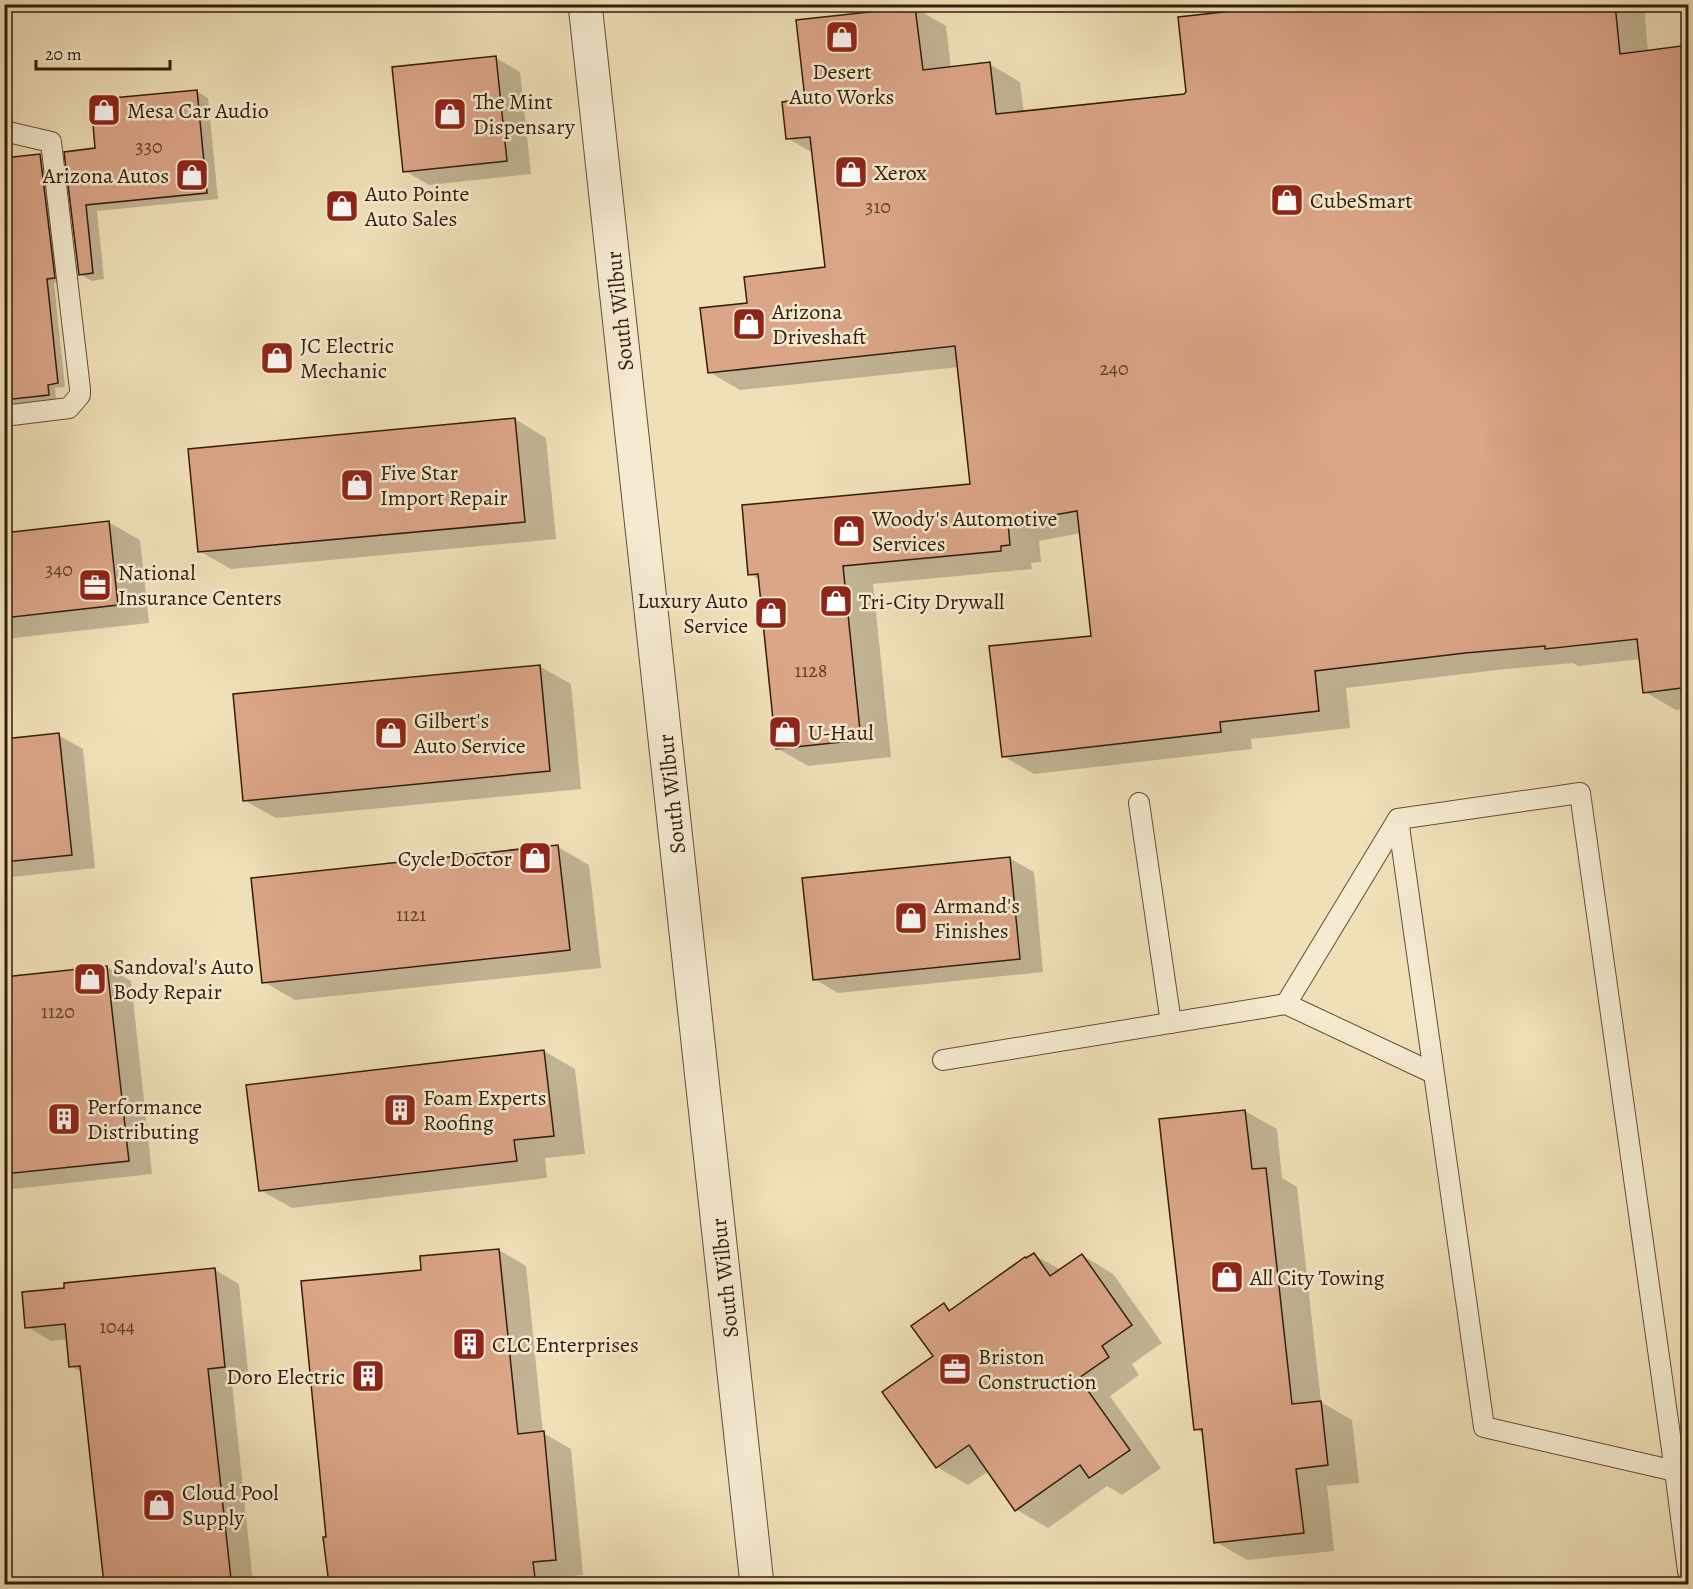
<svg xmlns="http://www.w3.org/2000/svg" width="1693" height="1589" font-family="Alegreya,serif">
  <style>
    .shadow { fill: #0003 }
    .building { fill: #dba588; stroke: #321c0a; stroke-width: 1.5 }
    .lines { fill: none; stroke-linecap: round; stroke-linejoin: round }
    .service-casing { stroke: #624d36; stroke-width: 22 }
    .minor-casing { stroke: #624d36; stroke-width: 35 }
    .service { stroke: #f5ebd1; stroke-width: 20 }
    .minor { stroke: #f5ebd1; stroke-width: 33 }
    .labels { text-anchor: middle; stroke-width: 5; stroke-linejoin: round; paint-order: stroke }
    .number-label { font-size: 20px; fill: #5c3e2a }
    .poi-label { font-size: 22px; fill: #321c0a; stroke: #f5ebd1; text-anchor: start }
    .street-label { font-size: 22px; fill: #321c0a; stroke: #f5ebd1 }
  </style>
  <rect width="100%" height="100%" fill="#f0e0b8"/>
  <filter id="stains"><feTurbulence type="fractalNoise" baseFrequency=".00333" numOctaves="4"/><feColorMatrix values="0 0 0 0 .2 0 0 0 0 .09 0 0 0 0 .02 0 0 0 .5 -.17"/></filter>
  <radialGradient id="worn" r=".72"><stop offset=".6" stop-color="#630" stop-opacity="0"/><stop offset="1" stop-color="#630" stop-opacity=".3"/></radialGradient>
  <g class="shadow">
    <path d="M 1302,4 L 1644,4 L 1648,52 L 1688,47 L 1688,708 L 1676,710 L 1645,692 L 1641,659 L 1578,666 L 1573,663 L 1497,670 L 1346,688 L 1350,728 L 1251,739 L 1252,749 L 1034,774 L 1003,756 L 1093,637 L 1081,533 L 1039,541 L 1041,562 L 1031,563 L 1032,569 L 873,584 L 891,757 L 808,766 L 777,748 L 760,580 L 750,574 L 972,485 L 959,367 L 740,390 L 709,372 L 748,304 L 827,268 L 813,153 L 787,138 L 807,101 L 915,8 L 946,26 L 951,68 L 989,64 L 1020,82 L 1024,113 L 1185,96 Z"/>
    <path d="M 496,58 L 520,72 L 531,174 L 429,185 L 405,171 Z"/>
    <path d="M 196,91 L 208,98 L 218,199 L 97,211 L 104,279 L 92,281 L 80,274 L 66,153 L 97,150 Z"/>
    <path d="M 40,156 L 48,160 L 62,282 L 54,283 L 65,387 L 55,388 L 56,399 L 4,405 L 4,160 Z"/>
    <path d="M 515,419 L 546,438 L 556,539 L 231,569 L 199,551 Z"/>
    <path d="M 108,522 L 140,540 L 149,623 L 4,639 L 4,534 Z"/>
    <path d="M 539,666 L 571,684 L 581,789 L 276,818 L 244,800 Z"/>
    <path d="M 58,735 L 83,749 L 95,868 L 4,878 L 4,740 Z"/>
    <path d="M 558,847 L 589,865 L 601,968 L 295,1000 L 264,982 Z"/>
    <path d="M 1009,858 L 1034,872 L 1043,972 L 838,993 L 814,979 Z"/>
    <path d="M 107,967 L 131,981 L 152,1174 L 4,1190 L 4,979 Z"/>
    <path d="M 544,1051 L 575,1069 L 585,1154 L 545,1158 L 547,1178 L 292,1208 L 260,1190 Z"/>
    <path d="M 1245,1111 L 1277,1129 L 1282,1178 L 1297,1187 L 1321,1402 L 1352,1420 L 1359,1483 L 1327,1486 L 1334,1551 L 1247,1560 L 1216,1542 L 1204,1434 L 1195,1429 Z"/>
    <path d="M 499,1250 L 526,1266 L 543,1433 L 571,1449 L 583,1575 L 560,1577 L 561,1584 L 330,1584 L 325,1538 L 328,1538 L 423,1271 Z"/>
    <path d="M 1034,1255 L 1061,1270 L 1082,1255 L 1113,1274 L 1162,1343 L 1132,1364 L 1139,1375 L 1110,1396 L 1161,1468 L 1122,1495 L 1107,1486 L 1048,1528 L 1017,1510 L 989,1471 L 968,1485 L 937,1467 L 935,1357 L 944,1305 L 953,1310 Z"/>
    <path d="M 215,1270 L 239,1284 L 249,1381 L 232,1383 L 253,1584 L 105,1584 L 82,1373 L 71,1366 L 68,1339 L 51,1341 L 27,1327 Z"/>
  </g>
  <g class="building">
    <path d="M 1298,4 L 1615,4 L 1620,54 L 1689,45 L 1689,687 L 1643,693 L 1637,639 L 1545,649 L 1545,646 L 1465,653 L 1315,671 L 1319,711 L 1220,722 L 1221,732 L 1002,757 L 989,646 L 1091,636 L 1077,511 L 1008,523 L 1010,545 L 1001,546 L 1001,551 L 843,566 L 861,740 L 776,749 L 758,574 L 748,575 L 742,505 L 970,484 L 955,346 L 708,373 L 700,308 L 747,303 L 744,277 L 825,267 L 810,137 L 786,139 L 782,102 L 805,99 L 796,20 L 915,7 L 923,70 L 990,62 L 996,114 L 1184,94 L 1186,92 L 1178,17 Z"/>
    <path d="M 496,56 L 507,161 L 403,172 L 392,67 Z"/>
    <path d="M 197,90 L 207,193 L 86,205 L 93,273 L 79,275 L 64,152 L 95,148 L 91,100 Z"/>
    <path d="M 40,154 L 55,278 L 47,279 L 58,383 L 48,385 L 49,395 L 4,400 L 4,158 Z"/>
    <path d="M 515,418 L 525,522 L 198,552 L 188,449 Z"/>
    <path d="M 109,521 L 118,605 L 4,618 L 4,533 Z"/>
    <path d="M 540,665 L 550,771 L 243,801 L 233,694 Z"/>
    <path d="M 59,733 L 72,855 L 4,862 L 4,739 Z"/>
    <path d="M 558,845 L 570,950 L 262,983 L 251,878 Z"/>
    <path d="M 1010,857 L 1020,959 L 813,980 L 802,878 Z"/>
    <path d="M 107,966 L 129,1161 L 4,1174 L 4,977 Z"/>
    <path d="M 544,1050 L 554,1136 L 514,1140 L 517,1161 L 259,1191 L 246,1085 Z"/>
    <path d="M 1245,1110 L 1252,1169 L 1266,1168 L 1292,1404 L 1321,1401 L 1328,1465 L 1296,1469 L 1304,1533 L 1214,1543 L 1202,1429 L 1194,1430 L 1159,1119 Z"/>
    <path d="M 499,1249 L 518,1434 L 544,1431 L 556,1560 L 533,1562 L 535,1578 L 526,1579 L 526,1584 L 329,1584 L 323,1537 L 326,1537 L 301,1281 L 421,1270 L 420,1256 Z"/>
    <path d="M 1034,1253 L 1050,1276 L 1082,1254 L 1132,1325 L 1102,1346 L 1109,1357 L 1079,1378 L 1130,1450 L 1089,1478 L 1080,1465 L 1015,1511 L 969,1445 L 936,1468 L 882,1392 L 933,1356 L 911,1326 L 944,1303 L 949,1311 L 1025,1257 L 1026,1258 Z"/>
    <path d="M 215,1268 L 225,1367 L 208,1369 L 231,1579 L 181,1584 L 104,1584 L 80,1366 L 69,1367 L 65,1324 L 25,1328 L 22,1292 L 64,1288 L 64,1283 Z"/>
  </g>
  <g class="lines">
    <defs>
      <g id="service">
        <path d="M 4,131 L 51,142 L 80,389 L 80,395 L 69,408 L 4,416"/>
        <path d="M 1139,803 L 1171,1023"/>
        <path d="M 1286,1004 L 1398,819"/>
        <path d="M 943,1060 L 1286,1004 L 1433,1073"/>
        <path d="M 1675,1471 L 1484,1427 L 1398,819 L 1580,793 L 1675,1471 L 1688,1571"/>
      </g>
      <path id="minor" d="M 585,4 L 757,1584"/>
    </defs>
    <use href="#service" class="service-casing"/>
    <use href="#minor" class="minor-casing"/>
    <use href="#service" class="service"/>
    <use href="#minor" class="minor"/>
  </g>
  <defs>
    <symbol id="shop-square" viewBox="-11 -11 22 22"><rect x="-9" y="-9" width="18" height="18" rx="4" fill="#8f2418" stroke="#f5ebd1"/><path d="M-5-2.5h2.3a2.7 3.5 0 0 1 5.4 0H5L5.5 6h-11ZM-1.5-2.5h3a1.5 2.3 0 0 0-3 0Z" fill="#fff"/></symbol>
    <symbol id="office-square" viewBox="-11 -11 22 22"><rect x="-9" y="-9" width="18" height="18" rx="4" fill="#8f2418" stroke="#f5ebd1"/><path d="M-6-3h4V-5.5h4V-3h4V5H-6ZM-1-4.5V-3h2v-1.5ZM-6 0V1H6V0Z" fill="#fff"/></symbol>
    <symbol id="building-square" viewBox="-11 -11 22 22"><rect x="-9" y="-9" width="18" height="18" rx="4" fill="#8f2418" stroke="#f5ebd1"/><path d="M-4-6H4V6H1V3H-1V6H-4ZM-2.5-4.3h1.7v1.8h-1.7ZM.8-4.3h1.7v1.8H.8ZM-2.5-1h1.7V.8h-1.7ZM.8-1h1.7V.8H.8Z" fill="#fff"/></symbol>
  </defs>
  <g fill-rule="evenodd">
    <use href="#shop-square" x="823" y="18" width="38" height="38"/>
    <use href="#shop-square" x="85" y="91" width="38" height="38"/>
    <use href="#shop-square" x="431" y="95" width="38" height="38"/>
    <use href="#shop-square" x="832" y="153" width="38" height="38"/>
    <use href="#shop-square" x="173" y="156" width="38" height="38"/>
    <use href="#shop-square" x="1268" y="181" width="38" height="38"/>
    <use href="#shop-square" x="323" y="187" width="38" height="38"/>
    <use href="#shop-square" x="730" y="305" width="38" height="38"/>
    <use href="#shop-square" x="258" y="339" width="38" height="38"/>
    <use href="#shop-square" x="338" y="466" width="38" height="38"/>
    <use href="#shop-square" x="830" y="512" width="38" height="38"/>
    <use href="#office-square" x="76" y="566" width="38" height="38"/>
    <use href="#shop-square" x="817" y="582" width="38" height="38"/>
    <use href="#shop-square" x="752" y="594" width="38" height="38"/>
    <use href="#shop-square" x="766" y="713" width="38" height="38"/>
    <use href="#shop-square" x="372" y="714" width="38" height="38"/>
    <use href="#shop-square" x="516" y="839" width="38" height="38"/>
    <use href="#shop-square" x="892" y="899" width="38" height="38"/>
    <use href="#shop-square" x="71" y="960" width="38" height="38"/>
    <use href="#building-square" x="381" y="1091" width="38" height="38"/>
    <use href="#building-square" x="45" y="1100" width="38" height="38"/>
    <use href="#shop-square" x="1208" y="1258" width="38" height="38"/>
    <use href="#building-square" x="450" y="1325" width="38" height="38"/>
    <use href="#office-square" x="936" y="1350" width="38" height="38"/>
    <use href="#building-square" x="349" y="1357" width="38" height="38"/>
    <use href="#shop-square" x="140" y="1486" width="38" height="38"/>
  </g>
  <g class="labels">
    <g class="number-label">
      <text x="149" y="153">330</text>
      <text x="878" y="213">310</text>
      <text x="1114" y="375">240</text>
      <text x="59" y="576">340</text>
      <text x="811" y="677">1128</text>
      <text x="411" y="921">1121</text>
      <text x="58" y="1018">1120</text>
      <text x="117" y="1333">1044</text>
    </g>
    <g class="poi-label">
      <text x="842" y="79" text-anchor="middle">Desert<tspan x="842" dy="25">Auto Works</tspan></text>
      <text x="473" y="109">The Mint<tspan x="473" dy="25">Dispensary</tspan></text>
      <text x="127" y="118">Mesa Car Audio</text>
      <text x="874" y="180">Xerox</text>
      <text x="169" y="183" text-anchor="end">Arizona Autos</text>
      <text x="365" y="201">Auto Pointe<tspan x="365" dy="25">Auto Sales</tspan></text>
      <text x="1310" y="208">CubeSmart</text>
      <text x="772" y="319">Arizona<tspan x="772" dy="25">Driveshaft</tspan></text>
      <text x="300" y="353">JC Electric<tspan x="300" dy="25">Mechanic</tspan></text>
      <text x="380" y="480">Five Star<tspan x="380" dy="25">Import Repair</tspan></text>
      <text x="872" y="526">Woody's Automotive<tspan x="872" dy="25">Services</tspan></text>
      <text x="118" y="580">National<tspan x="118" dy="25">Insurance Centers</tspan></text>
      <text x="748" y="608" text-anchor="end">Luxury Auto<tspan x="748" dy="25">Service</tspan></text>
      <text x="859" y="609">Tri-City Drywall</text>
      <text x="414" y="728">Gilbert's<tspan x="414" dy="25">Auto Service</tspan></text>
      <text x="808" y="740">U-Haul</text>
      <text x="512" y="866" text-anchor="end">Cycle Doctor</text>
      <text x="934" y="913">Armand's<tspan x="934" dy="25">Finishes</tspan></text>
      <text x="113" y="974">Sandoval's Auto<tspan x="113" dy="25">Body Repair</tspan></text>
      <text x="423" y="1105">Foam Experts<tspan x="423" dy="25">Roofing</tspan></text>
      <text x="87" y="1114">Performance<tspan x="87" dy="25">Distributing</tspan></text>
      <text x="1250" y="1285">All City Towing</text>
      <text x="492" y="1352">CLC Enterprises</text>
      <text x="978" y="1364">Briston<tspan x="978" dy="25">Construction</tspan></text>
      <text x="345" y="1384" text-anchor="end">Doro Electric</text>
      <text x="182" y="1500">Cloud Pool<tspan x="182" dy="25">Supply</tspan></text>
    </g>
    <g class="street-label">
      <text transform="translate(619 311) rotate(-96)" y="8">South Wilbur</text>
      <text transform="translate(671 794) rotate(-96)" y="8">South Wilbur</text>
      <text transform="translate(724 1278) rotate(-96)" y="8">South Wilbur</text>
    </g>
  </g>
  <rect width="1693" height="1589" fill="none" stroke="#f0e0b8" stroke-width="24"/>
  <rect x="6" y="6" width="1681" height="1577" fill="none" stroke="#321c0a" stroke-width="3"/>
  <rect x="12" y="12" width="1669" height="1565" fill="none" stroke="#321c0a" stroke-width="1.5"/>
  <path d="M36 60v9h134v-9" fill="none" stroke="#321c0a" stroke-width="3"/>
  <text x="45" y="60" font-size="18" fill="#321c0a" stroke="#f5ebd1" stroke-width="4.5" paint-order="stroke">20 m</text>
  <rect width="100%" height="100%" filter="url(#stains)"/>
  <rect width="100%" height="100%" fill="url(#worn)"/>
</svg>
